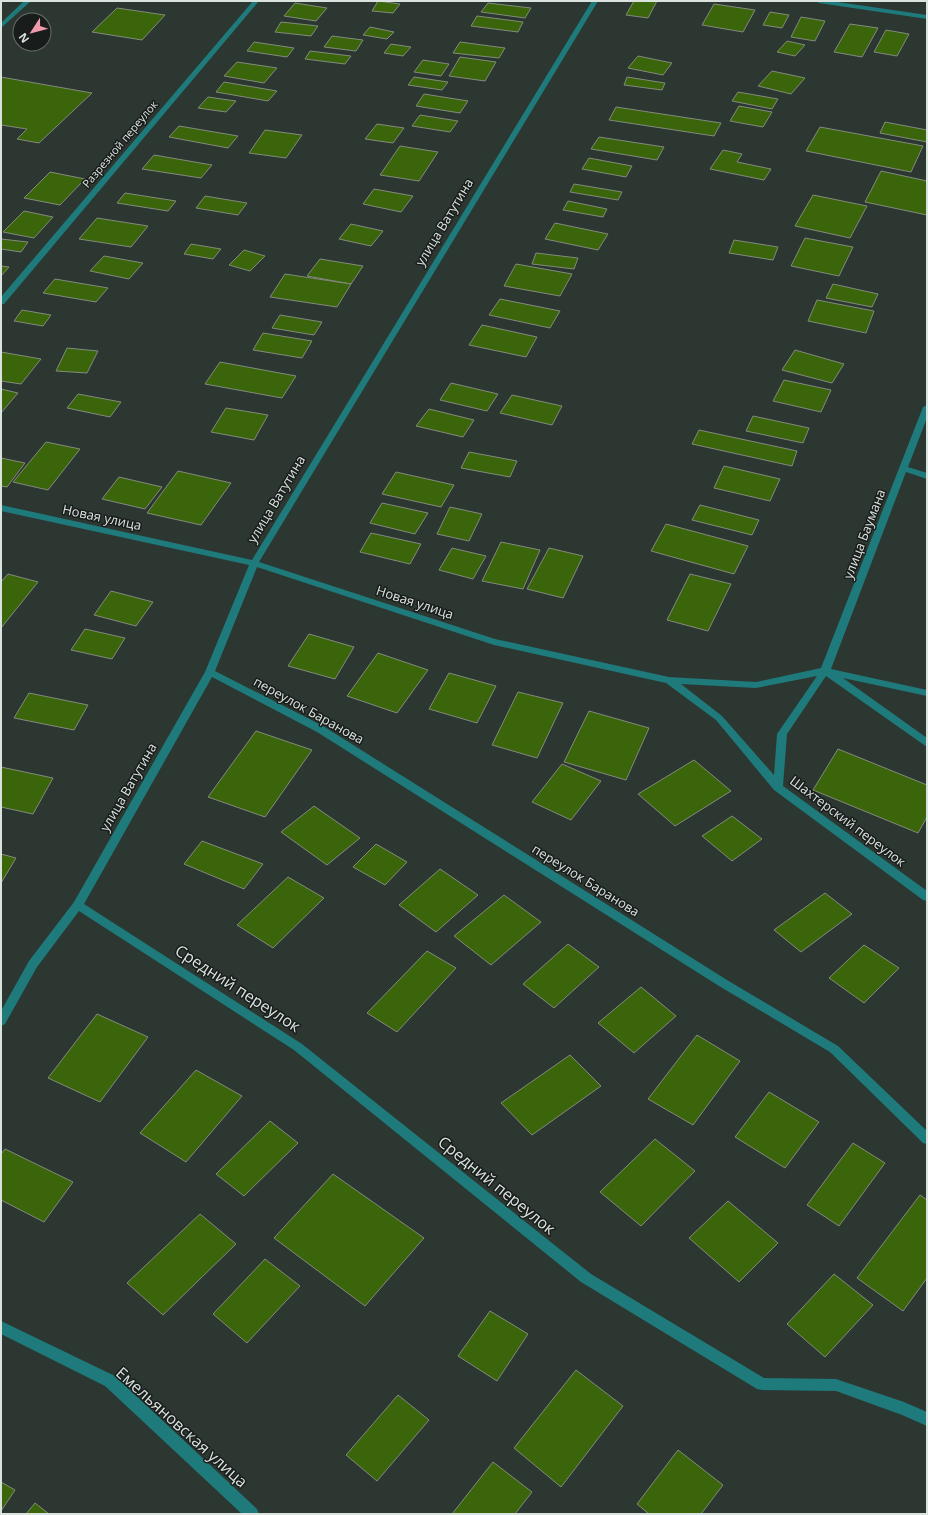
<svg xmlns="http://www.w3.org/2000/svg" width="928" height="1515" font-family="'Open Sans',sans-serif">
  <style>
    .building { fill: #3b650a; stroke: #838a7e }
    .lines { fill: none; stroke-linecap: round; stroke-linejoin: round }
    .minor { fill: #1e7a7b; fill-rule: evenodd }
    .tertiary { fill: #1e7a7b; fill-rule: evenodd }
    .labels { text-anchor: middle; stroke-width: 3; stroke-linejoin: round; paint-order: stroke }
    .far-street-label { font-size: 11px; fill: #dbe3df; stroke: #181d1b }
    .street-label { font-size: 13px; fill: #dbe3df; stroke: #181d1b }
    .near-street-label { font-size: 16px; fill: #dbe3df; stroke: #181d1b }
  </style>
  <rect width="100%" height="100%" fill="#2c3732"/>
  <g class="building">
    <path d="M 378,1 L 400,4 L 393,13 L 372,11 Z"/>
    <path d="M 634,1 L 657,1 L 648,18 L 626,15 Z"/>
    <path d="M 295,3 L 327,8 L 316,21 L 284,16 Z"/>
    <path d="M 488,3 L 531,8 L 525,18 L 481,12 Z"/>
    <path d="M 714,4 L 755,10 L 743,32 L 702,25 Z"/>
    <path d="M 117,8 L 165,15 L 142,40 L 92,32 Z"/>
    <path d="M 770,12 L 789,15 L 782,28 L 763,25 Z"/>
    <path d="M 477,16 L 523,22 L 518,32 L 471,26 Z"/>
    <path d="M 801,17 L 825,21 L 815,41 L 791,37 Z"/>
    <path d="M 281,22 L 318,26 L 311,36 L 275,32 Z"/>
    <path d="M 850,24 L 878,28 L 862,57 L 834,52 Z"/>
    <path d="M 370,27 L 394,32 L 387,39 L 363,35 Z"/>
    <path d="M 886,30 L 909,34 L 897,56 L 874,52 Z"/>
    <path d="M 332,36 L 363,40 L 356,51 L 324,47 Z"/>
    <path d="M 787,41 L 805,45 L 795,56 L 777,52 Z"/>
    <path d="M 254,42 L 294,48 L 287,57 L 247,51 Z"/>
    <path d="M 460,42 L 505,48 L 499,58 L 453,53 Z"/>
    <path d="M 391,44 L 411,47 L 403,56 L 384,53 Z"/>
    <path d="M 310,51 L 351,56 L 345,64 L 305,59 Z"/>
    <path d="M 638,56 L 672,63 L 663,75 L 628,68 Z"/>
    <path d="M 460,57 L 496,62 L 485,81 L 449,76 Z"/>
    <path d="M 423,60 L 449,64 L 441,76 L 414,72 Z"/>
    <path d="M 237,62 L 277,68 L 264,83 L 224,76 Z"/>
    <path d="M 772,71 L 805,78 L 791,94 L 758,86 Z"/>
    <path d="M 1,77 L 92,93 L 39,143 L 17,139 L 27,129 L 1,125 Z"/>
    <path d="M 414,77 L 448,82 L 442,90 L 408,85 Z"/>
    <path d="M 627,77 L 665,83 L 662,90 L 624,85 Z"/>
    <path d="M 224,82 L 277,91 L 268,101 L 216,92 Z"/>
    <path d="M 738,92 L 778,99 L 772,109 L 732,101 Z"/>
    <path d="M 424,94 L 468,101 L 460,113 L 416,106 Z"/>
    <path d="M 208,97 L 236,101 L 226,112 L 198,108 Z"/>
    <path d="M 739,106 L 772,112 L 763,127 L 730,121 Z"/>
    <path d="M 616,107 L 721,123 L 714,136 L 609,120 Z"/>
    <path d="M 420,115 L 458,121 L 450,132 L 412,126 Z"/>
    <path d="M 885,122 L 927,130 L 927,142 L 880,133 Z"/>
    <path d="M 377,124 L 404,128 L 393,143 L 365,139 Z"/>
    <path d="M 179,126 L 238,136 L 228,148 L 169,137 Z"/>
    <path d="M 820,127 L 923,146 L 911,172 L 806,151 Z"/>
    <path d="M 265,130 L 302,135 L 286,158 L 249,153 Z"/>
    <path d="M 599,137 L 664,147 L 657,160 L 591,149 Z"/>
    <path d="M 400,146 L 438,152 L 419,181 L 380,175 Z"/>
    <path d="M 723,150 L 742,154 L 737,162 L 771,169 L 764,180 L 710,169 Z"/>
    <path d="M 154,155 L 212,165 L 201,178 L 142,169 Z"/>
    <path d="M 589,158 L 632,166 L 626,177 L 582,169 Z"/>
    <path d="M 881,171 L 927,181 L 927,215 L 865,202 Z"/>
    <path d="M 50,172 L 85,179 L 60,205 L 24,198 Z"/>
    <path d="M 574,184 L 622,192 L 618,200 L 570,192 Z"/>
    <path d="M 374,189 L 413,196 L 401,212 L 363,204 Z"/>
    <path d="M 125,193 L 176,201 L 168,211 L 117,203 Z"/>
    <path d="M 813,195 L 867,206 L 850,238 L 795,226 Z"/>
    <path d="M 205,196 L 247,203 L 238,215 L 196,208 Z"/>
    <path d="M 568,201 L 607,209 L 603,217 L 563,210 Z"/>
    <path d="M 24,211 L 53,217 L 34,238 L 3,232 Z"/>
    <path d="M 97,218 L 148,226 L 131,247 L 79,239 Z"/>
    <path d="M 555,223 L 608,234 L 598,250 L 545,239 Z"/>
    <path d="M 351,224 L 383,231 L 371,246 L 339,239 Z"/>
    <path d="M 805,238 L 853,247 L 839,276 L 791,266 Z"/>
    <path d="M 1,239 L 28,242 L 21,252 L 1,249 Z"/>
    <path d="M 734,240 L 778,247 L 773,260 L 729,253 Z"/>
    <path d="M 191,244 L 221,249 L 213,259 L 184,254 Z"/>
    <path d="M 244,250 L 265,256 L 250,271 L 229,265 Z"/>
    <path d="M 536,253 L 578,258 L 574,269 L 532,264 Z"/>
    <path d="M 104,256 L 143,263 L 129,279 L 90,271 Z"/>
    <path d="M 320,259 L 363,266 L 351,284 L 307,276 Z"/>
    <path d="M 516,264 L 572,274 L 560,296 L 504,286 Z"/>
    <path d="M 1,266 L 9,267 L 1,276 Z"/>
    <path d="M 285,274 L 351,284 L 337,307 L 270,297 Z"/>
    <path d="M 55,279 L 108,288 L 96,302 L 43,293 Z"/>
    <path d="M 833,284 L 878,294 L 872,307 L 826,298 Z"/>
    <path d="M 500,299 L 560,311 L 550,328 L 489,315 Z"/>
    <path d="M 817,300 L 874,311 L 866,333 L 808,321 Z"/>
    <path d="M 22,310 L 51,315 L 43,326 L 14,321 Z"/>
    <path d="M 280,315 L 322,322 L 314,335 L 272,328 Z"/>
    <path d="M 482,325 L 537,337 L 526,357 L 469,345 Z"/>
    <path d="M 263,333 L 312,341 L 302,358 L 253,350 Z"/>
    <path d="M 67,348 L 98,351 L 87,373 L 56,371 Z"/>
    <path d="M 795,350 L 844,364 L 832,383 L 782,370 Z"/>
    <path d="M 1,352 L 41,359 L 21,384 L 1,381 Z"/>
    <path d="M 220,362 L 296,376 L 282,398 L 205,384 Z"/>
    <path d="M 784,380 L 831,390 L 821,412 L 773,401 Z"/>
    <path d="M 451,383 L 498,394 L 487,411 L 440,400 Z"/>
    <path d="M 1,389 L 18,393 L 1,413 Z"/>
    <path d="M 78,394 L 121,402 L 110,417 L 67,408 Z"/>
    <path d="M 512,395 L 562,406 L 552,425 L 500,413 Z"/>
    <path d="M 226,408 L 268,415 L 254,440 L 211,432 Z"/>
    <path d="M 429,409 L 474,420 L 463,437 L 416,426 Z"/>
    <path d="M 753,416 L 809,428 L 803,443 L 746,431 Z"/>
    <path d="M 699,430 L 797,451 L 792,466 L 692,444 Z"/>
    <path d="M 46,442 L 80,449 L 48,490 L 13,482 Z"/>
    <path d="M 469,452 L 517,461 L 510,477 L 461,468 Z"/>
    <path d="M 1,458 L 25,463 L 7,487 L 1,486 Z"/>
    <path d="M 724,466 L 780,479 L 770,501 L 714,488 Z"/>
    <path d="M 178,471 L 231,483 L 201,525 L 147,513 Z"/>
    <path d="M 396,472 L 454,485 L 441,507 L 382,494 Z"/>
    <path d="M 119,477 L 162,487 L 145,509 L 102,499 Z"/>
    <path d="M 382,503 L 428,513 L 415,534 L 370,523 Z"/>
    <path d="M 700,505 L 759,520 L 752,535 L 692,520 Z"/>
    <path d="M 450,507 L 482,514 L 469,541 L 437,534 Z"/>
    <path d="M 666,524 L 748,546 L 734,574 L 651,551 Z"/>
    <path d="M 371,533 L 421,544 L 410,564 L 360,552 Z"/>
    <path d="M 501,542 L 540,550 L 523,589 L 482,581 Z"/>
    <path d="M 452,548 L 486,556 L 473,579 L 439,570 Z"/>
    <path d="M 549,548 L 583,556 L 563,598 L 527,589 Z"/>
    <path d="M 8,574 L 38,582 L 1,628 L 1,582 Z"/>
    <path d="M 690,574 L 731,584 L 708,631 L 667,620 Z"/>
    <path d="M 111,591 L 153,602 L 136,626 L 94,615 Z"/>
    <path d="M 85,629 L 125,638 L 112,659 L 71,650 Z"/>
    <path d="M 309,634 L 354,647 L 335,679 L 288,666 Z"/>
    <path d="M 378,653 L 428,670 L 397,713 L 347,696 Z"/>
    <path d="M 449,673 L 496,686 L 477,723 L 429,709 Z"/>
    <path d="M 518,692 L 563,703 L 537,758 L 492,745 Z"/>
    <path d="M 29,693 L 88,705 L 74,730 L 14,718 Z"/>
    <path d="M 589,711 L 649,728 L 626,780 L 564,762 Z"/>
    <path d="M 256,731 L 312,750 L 265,817 L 208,797 Z"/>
    <path d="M 838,749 L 927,785 L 927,817 L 918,833 L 813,790 Z"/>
    <path d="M 694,760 L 731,791 L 675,826 L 638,794 Z"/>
    <path d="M 562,764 L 601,781 L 571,820 L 532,802 Z"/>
    <path d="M 1,767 L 53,778 L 33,814 L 1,807 Z"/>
    <path d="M 314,806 L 360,838 L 327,865 L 281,832 Z"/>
    <path d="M 732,816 L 762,839 L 732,861 L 702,836 Z"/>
    <path d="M 202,841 L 263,864 L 244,889 L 184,864 Z"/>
    <path d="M 376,844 L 407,862 L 385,885 L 353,867 Z"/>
    <path d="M 1,854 L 16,858 L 1,883 Z"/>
    <path d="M 440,869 L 478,895 L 436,932 L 399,905 Z"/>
    <path d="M 288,877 L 324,898 L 273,948 L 237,925 Z"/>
    <path d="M 825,893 L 852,914 L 801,952 L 774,930 Z"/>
    <path d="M 504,895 L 541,922 L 491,965 L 454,936 Z"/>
    <path d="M 568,944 L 599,967 L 554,1008 L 523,984 Z"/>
    <path d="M 864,945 L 899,968 L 864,1003 L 829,978 Z"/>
    <path d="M 427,951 L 456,968 L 397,1032 L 367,1013 Z"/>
    <path d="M 641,987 L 676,1016 L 634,1053 L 598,1023 Z"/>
    <path d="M 97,1014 L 148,1037 L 100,1102 L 48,1078 Z"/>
    <path d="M 697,1035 L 740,1061 L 693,1125 L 648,1099 Z"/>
    <path d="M 570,1055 L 601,1086 L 532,1135 L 501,1103 Z"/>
    <path d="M 196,1070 L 242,1096 L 186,1162 L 140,1133 Z"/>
    <path d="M 769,1092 L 819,1122 L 785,1168 L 735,1137 Z"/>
    <path d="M 270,1121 L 298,1143 L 244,1196 L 216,1174 Z"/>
    <path d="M 655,1139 L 695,1171 L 641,1226 L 600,1192 Z"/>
    <path d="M 853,1143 L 885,1163 L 839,1226 L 807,1205 Z"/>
    <path d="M 5,1149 L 73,1182 L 44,1222 L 1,1200 L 1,1154 Z"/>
    <path d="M 333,1174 L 424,1238 L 365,1306 L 274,1238 Z"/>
    <path d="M 920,1195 L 927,1200 L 927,1278 L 903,1311 L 857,1278 Z"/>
    <path d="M 728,1201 L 778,1243 L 739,1282 L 689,1238 Z"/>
    <path d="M 200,1214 L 236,1244 L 163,1315 L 127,1283 Z"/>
    <path d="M 265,1259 L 300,1286 L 247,1343 L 213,1314 Z"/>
    <path d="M 834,1274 L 873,1305 L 825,1357 L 787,1324 Z"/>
    <path d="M 490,1311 L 528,1334 L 497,1381 L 458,1356 Z"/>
    <path d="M 576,1370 L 623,1406 L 561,1487 L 514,1448 Z"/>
    <path d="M 398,1395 L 429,1420 L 377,1481 L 346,1455 Z"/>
    <path d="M 678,1450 L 723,1485 L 701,1514 L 649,1514 L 637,1504 Z"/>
    <path d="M 493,1462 L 532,1492 L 515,1514 L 452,1514 Z"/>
    <path d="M 1,1482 L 15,1490 L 1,1511 Z"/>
    <path d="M 35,1503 L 49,1514 L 26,1514 Z"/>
  </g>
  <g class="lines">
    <g class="minor">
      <path d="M 24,1 L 31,1 L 1,28 L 1,23 Z"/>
      <path d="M 253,1 L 259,1 L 4,304 L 1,304 L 1,297 Z"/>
      <path d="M 592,1 L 598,1 L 259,562 L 495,639 L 669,677 L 756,682 L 821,668 L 923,407 L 927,405 L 927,418 L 908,467 L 927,473 L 927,479 L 906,472 L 831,669 L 927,690 L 927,696 L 843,678 L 927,738 L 927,747 L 826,676 L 787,734 L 783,786 L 927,891 L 927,901 L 923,900 L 774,790 L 716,720 L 666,683 L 494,645 L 257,567 L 215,671 L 323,726 L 727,980 L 838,1046 L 927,1131 L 927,1144 L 923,1143 L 830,1052 L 719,986 L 317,732 L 212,677 L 84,904 L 302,1044 L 591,1274 L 764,1378 L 836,1379 L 904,1402 L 927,1412 L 927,1426 L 902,1415 L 836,1391 L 762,1390 L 757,1389 L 581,1282 L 294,1050 L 79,911 L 37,967 L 5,1024 L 1,1026 L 1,1011 L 29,961 L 74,902 L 205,672 L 249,565 L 1,511 L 1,505 L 252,560 ZM 817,676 L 777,734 L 774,775 L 722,716 L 681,684 L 756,688 Z"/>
      <path d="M 1,1321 L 115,1376 L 257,1509 L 259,1514 L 242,1514 L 105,1386 L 1,1334 Z"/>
    </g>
    <path class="tertiary" d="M 816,1 L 831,1 L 927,15 L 927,19 L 819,3 Z"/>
  </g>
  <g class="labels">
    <g class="far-street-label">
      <text transform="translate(120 144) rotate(-50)" y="4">Разрезной переулок</text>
    </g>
    <g class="street-label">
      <text transform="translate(444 222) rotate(-59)" y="5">улица Ватутина</text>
      <text transform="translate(276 499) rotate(-59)" y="5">улица Ватутина</text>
      <text transform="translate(102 517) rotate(12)" y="5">Новая улица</text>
      <text transform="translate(864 534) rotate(-69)" y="5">улица Баумана</text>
      <text transform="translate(415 602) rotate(18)" y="5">Новая улица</text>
      <text transform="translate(309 710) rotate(29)" y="5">переулок Баранова</text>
      <text transform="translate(128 787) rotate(-60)" y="5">улица Ватутина</text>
      <text transform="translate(848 821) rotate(37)" y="5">Шахтерский переулок</text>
      <text transform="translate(586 880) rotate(32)" y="5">переулок Баранова</text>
    </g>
    <g class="near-street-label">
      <text transform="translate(238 988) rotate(33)" y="6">Средний переулок</text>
      <text transform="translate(497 1185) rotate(39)" y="6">Средний переулок</text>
      <text transform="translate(182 1427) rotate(42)" y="6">Емельяновская улица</text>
    </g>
  </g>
  <rect width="928" height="1515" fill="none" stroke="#dbe3df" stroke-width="4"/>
  <g transform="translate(32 32) rotate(234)"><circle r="19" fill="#181d1b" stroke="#666c69"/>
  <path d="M0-3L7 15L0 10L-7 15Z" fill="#f29aad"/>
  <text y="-6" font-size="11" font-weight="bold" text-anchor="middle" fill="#dbe3df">N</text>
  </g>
</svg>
